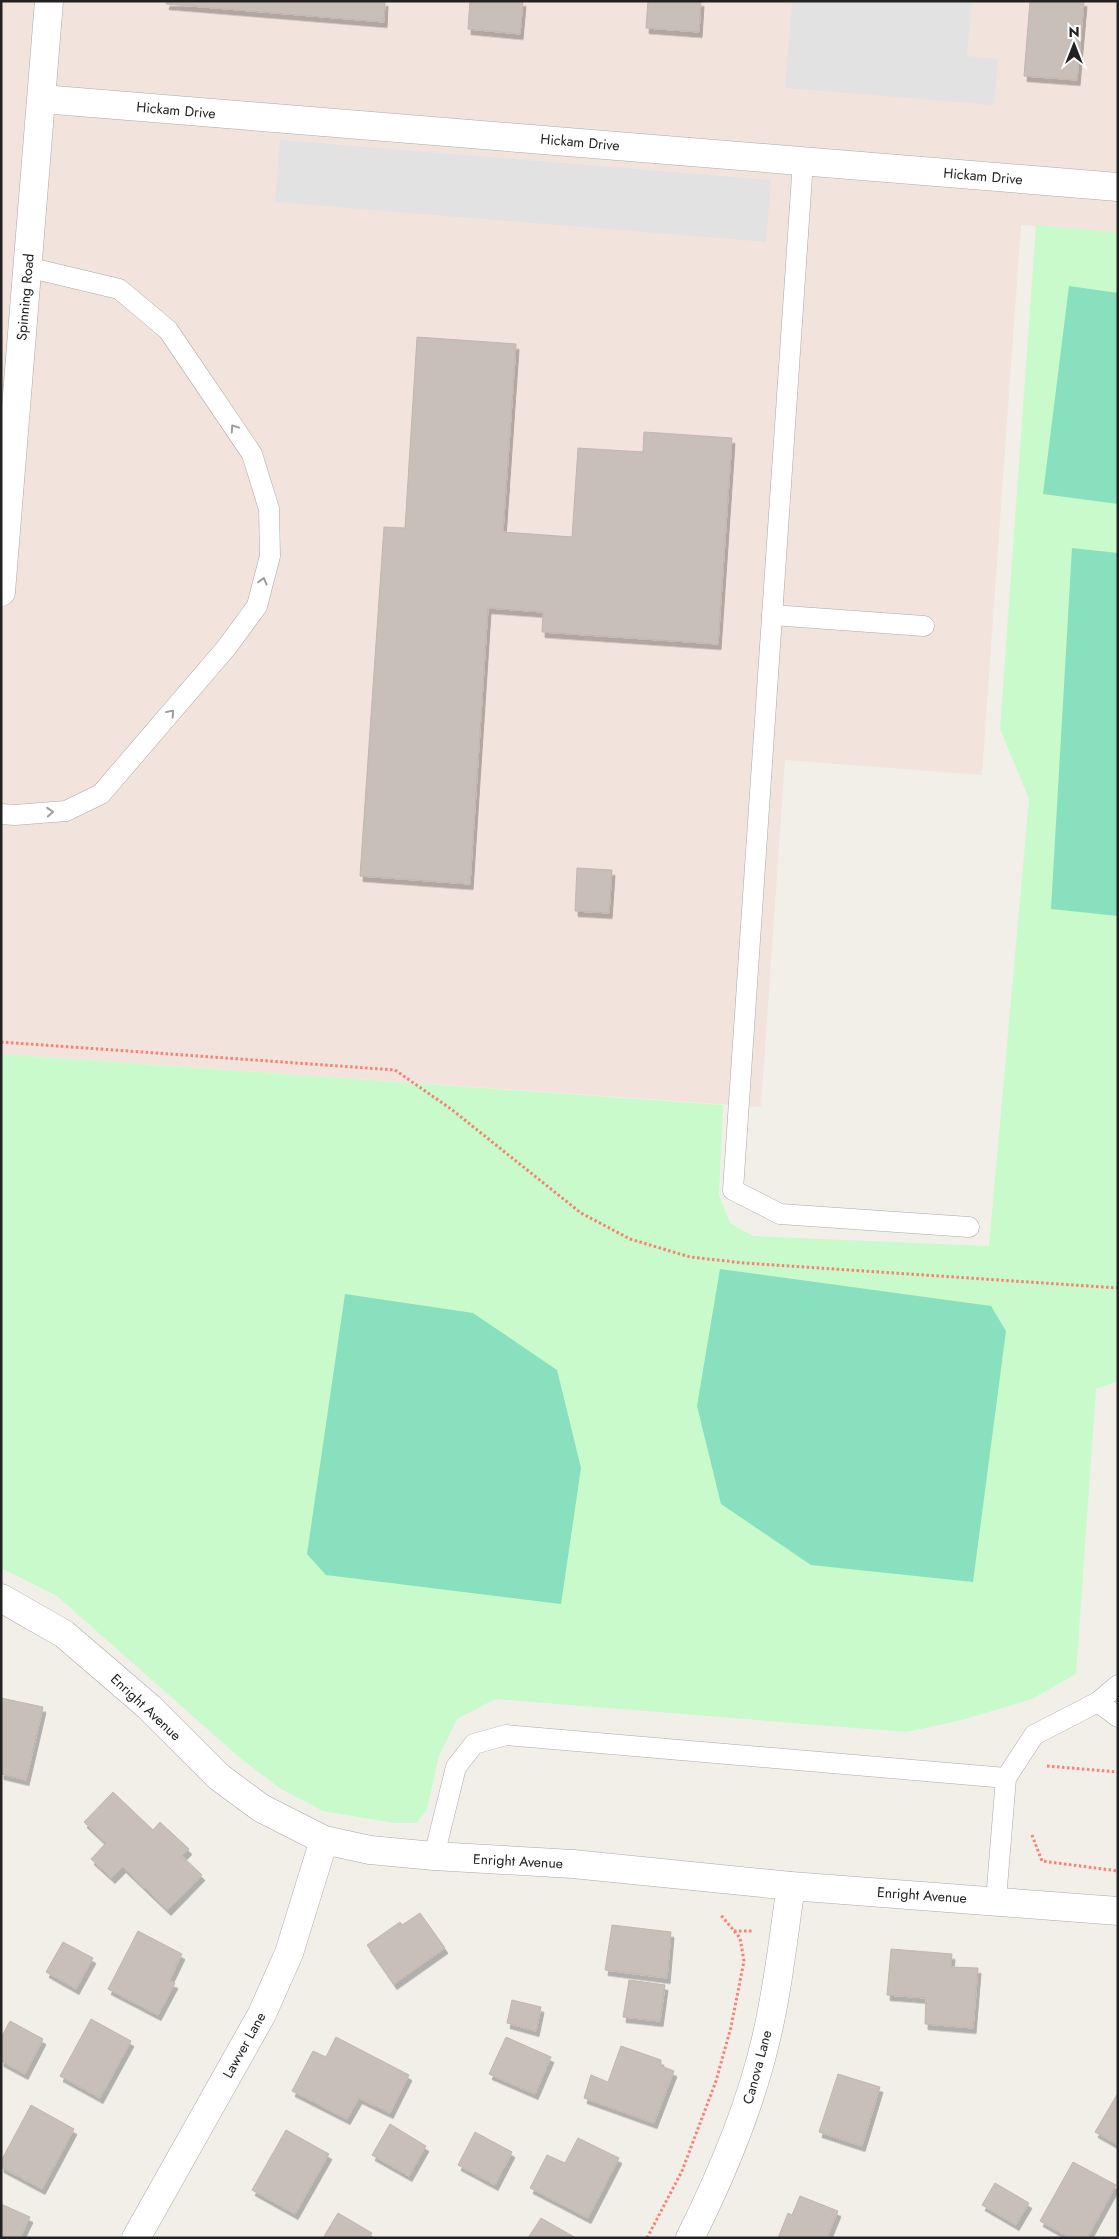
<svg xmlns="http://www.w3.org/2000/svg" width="1119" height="2239" font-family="Jost,sans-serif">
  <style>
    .military { fill: #f3e3dd }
    .park { fill: #c8facc }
    .pitch { fill: #88e0be }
    .parking { fill: #e2e2e2 }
    .building { fill: #c7bfb8; stroke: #c4b6ab; filter: url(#shadow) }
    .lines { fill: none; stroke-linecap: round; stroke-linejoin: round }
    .service-casing { stroke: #a9a9a9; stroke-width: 21 }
    .minor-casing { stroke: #a9a9a9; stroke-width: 29 }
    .tertiary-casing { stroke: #a9a9a9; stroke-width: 29 }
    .path { stroke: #fa8072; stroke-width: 3; stroke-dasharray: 2.5 2.5; stroke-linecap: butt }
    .service { stroke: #fff; stroke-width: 20 }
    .minor { stroke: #fff; stroke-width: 28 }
    .tertiary { stroke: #fff; stroke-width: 28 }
    .oneway { stroke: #9c9c9c }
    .labels { text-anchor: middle; stroke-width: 4; stroke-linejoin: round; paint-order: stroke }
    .street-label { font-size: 14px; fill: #222; stroke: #fff }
  </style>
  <defs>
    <filter id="shadow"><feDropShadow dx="3" dy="5.5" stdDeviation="0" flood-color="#0004"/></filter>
  </defs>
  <rect width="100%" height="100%" fill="#f2efe9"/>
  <path class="military" d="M 1,1 L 1118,1 L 1118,232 L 1021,225 L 982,775 L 785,760 L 761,1107 L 1,1054 Z"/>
  <path class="park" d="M 1036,225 L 1118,232 L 1118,1381 L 1096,1389 L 1076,1674 L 1032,1699 L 958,1721 L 906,1732 L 495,1699 L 457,1719 L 439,1756 L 427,1809 L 417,1823 L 395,1823 L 323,1811 L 281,1789 L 239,1757 L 57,1596 L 1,1568 L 1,1054 L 723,1105 L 719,1195 L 730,1223 L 753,1236 L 989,1246 L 1029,799 L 1000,729 Z"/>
  <g class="pitch">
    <path d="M 1069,286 L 1118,293 L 1118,504 L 1043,494 Z"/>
    <path d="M 1072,548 L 1118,553 L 1118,916 L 1051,909 Z"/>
    <path d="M 720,1269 L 991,1306 L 1006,1331 L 973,1582 L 811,1565 L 721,1504 L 697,1406 Z"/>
    <path d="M 345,1294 L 473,1313 L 557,1370 L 581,1468 L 561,1604 L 326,1575 L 307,1554 Z"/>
  </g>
  <g class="parking">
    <path d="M 792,1 L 972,1 L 967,56 L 998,59 L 994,105 L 785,88 Z"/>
    <path d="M 280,140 L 771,180 L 766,242 L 275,202 Z"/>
  </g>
  <g class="building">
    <path d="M 167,1 L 385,1 L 384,22 L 166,4 Z"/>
    <path d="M 470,1 L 523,1 L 520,34 L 468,29 Z"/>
    <path d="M 648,1 L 701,1 L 699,32 L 646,28 Z"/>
    <path d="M 1030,1 L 1084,1 L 1077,80 L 1024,76 Z"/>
    <path d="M 417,337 L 516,344 L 503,532 L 572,537 L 578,448 L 643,452 L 644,432 L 732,438 L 718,644 L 542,632 L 543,612 L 488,608 L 470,884 L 360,876 L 384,527 L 405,528 Z"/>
    <path d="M 577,868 L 612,870 L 609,913 L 575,911 Z"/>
    <path d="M 1,1698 L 43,1707 L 26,1780 L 1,1774 Z"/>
    <path d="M 113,1792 L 153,1830 L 160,1822 L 189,1849 L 182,1856 L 202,1875 L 168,1910 L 123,1867 L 112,1878 L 91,1859 L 106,1843 L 84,1822 Z"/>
    <path d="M 420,1913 L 445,1948 L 394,1984 L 367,1945 L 400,1922 L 402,1925 Z"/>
    <path d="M 612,1925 L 671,1932 L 667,1978 L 605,1970 Z"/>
    <path d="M 138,1931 L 182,1954 L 169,1981 L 175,1983 L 158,2015 L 108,1989 Z"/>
    <path d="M 63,1942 L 93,1958 L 76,1989 L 46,1972 Z"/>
    <path d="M 891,1949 L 952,1954 L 951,1967 L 978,1968 L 973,2028 L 925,2024 L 926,1998 L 887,1995 Z"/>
    <path d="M 629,1980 L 665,1985 L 660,2021 L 623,2017 Z"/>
    <path d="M 512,2000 L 541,2007 L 536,2031 L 507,2023 Z"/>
    <path d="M 91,2019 L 131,2041 L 100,2098 L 60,2076 Z"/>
    <path d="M 10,2021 L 43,2039 L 25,2074 L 1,2061 L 1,2038 Z"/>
    <path d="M 336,2037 L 409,2075 L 390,2113 L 359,2098 L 347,2119 L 292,2091 L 313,2051 L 326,2057 Z"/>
    <path d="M 506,2037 L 551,2057 L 535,2094 L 489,2074 Z"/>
    <path d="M 621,2046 L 661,2060 L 661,2066 L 674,2071 L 654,2123 L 584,2098 L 591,2075 L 608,2082 Z"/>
    <path d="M 838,2074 L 880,2087 L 862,2146 L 819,2132 Z"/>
    <path d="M 1118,2093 L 1118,2145 L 1095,2132 Z"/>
    <path d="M 31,2105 L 74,2129 L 42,2189 L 1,2167 L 1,2161 Z"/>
    <path d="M 390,2124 L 426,2146 L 409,2176 L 372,2155 Z"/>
    <path d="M 286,2130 L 329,2154 L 295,2214 L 252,2190 Z"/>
    <path d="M 475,2132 L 512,2152 L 495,2185 L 458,2165 Z"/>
    <path d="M 578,2138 L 619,2158 L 588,2218 L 530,2188 L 547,2155 L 565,2163 Z"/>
    <path d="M 1073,2162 L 1116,2185 L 1087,2238 L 1070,2238 L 1040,2221 Z"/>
    <path d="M 995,2183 L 1029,2203 L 1016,2225 L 982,2205 Z"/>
    <path d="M 800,2196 L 838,2211 L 827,2238 L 778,2238 L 788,2213 L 792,2215 Z"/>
    <path d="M 1,2204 L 30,2217 L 20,2238 L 1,2238 Z"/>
    <path d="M 338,2213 L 372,2233 L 369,2238 L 323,2238 Z"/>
    <path d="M 541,2218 L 576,2238 L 528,2238 Z"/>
  </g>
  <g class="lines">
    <defs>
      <g id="service">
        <path d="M 803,161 L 733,1190 L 780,1214 L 969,1227"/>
        <path d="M 772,615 L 924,626"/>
        <path d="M 1,814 L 15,815 L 66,811 L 101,794 L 227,647 L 257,606 L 270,556 L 269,509 L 252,454 L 168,330 L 119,289 L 27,267"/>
        <path d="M 1098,1702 L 1118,1685"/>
        <path d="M 434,1856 L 456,1767 L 474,1744 L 506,1735 L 1006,1778"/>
        <path d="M 996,1900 L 1006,1778 L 1034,1735 L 1098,1702 L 1118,1717"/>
      </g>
      <g id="minor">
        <path d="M 42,99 L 1118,187"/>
        <path d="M 1,1598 L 64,1634 L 149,1707 L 219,1777 L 261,1808 L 324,1840 L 370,1850 L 434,1856 L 573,1864 L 791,1886 L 1118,1911"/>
        <path d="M 136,2238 L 262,2014 L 289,1953 L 324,1840"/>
        <path d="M 690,2238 C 721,2176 749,2110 765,2043 C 778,1991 783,1938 791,1886"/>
      </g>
      <path id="tertiary" d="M 1,592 L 49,1"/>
    </defs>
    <use href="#service" class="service-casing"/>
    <use href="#minor" class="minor-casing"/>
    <use href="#tertiary" class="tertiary-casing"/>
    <g class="path">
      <path d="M 1,1042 L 395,1070 L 451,1109 L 581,1213 L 630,1239 L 690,1257 L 744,1263 L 1118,1288"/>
      <path d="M 1047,1766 L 1118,1772"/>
      <path d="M 1032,1835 L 1042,1861 L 1118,1871"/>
      <path d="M 734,1931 L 753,1931"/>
      <path d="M 647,2238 L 682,2171 L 716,2081 L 731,2027 L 744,1961 L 740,1938 L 720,1914"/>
    </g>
    <use href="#service" class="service"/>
    <use href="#minor" class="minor"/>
    <use href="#tertiary" class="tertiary"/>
  </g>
  <defs><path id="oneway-chevron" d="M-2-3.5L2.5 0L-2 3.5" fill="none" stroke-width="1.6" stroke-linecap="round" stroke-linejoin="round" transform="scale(1.25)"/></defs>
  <g class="oneway">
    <use href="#oneway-chevron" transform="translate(234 428) rotate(-124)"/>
    <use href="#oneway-chevron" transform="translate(263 581) rotate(-75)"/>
    <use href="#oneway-chevron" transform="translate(171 713) rotate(-49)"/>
    <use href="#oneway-chevron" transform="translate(50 812) rotate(-4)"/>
  </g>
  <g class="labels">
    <g class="street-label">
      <text transform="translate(176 110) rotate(5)" y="5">Hickam Drive</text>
      <text transform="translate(580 142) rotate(5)" y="5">Hickam Drive</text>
      <text transform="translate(983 176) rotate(5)" y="5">Hickam Drive</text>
      <text transform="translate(25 297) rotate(-85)" y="5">Spinning Road</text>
      <text transform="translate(146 1707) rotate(43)" y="5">Enright Avenue</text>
      <text transform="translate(518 1861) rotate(3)" y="5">Enright Avenue</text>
      <text transform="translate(922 1895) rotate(4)" y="5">Enright Avenue</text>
      <text transform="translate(244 2045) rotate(-61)" y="5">Lawver Lane</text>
      <text transform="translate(757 2067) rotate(-75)" y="5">Canova Lane</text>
    </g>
  </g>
  <rect width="1119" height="2239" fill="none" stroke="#222222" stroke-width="5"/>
  <g transform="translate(1074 45)" stroke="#ffffff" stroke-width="4" paint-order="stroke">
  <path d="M0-4L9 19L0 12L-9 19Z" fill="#222222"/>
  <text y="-8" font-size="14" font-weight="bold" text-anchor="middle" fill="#222222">N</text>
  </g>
</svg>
